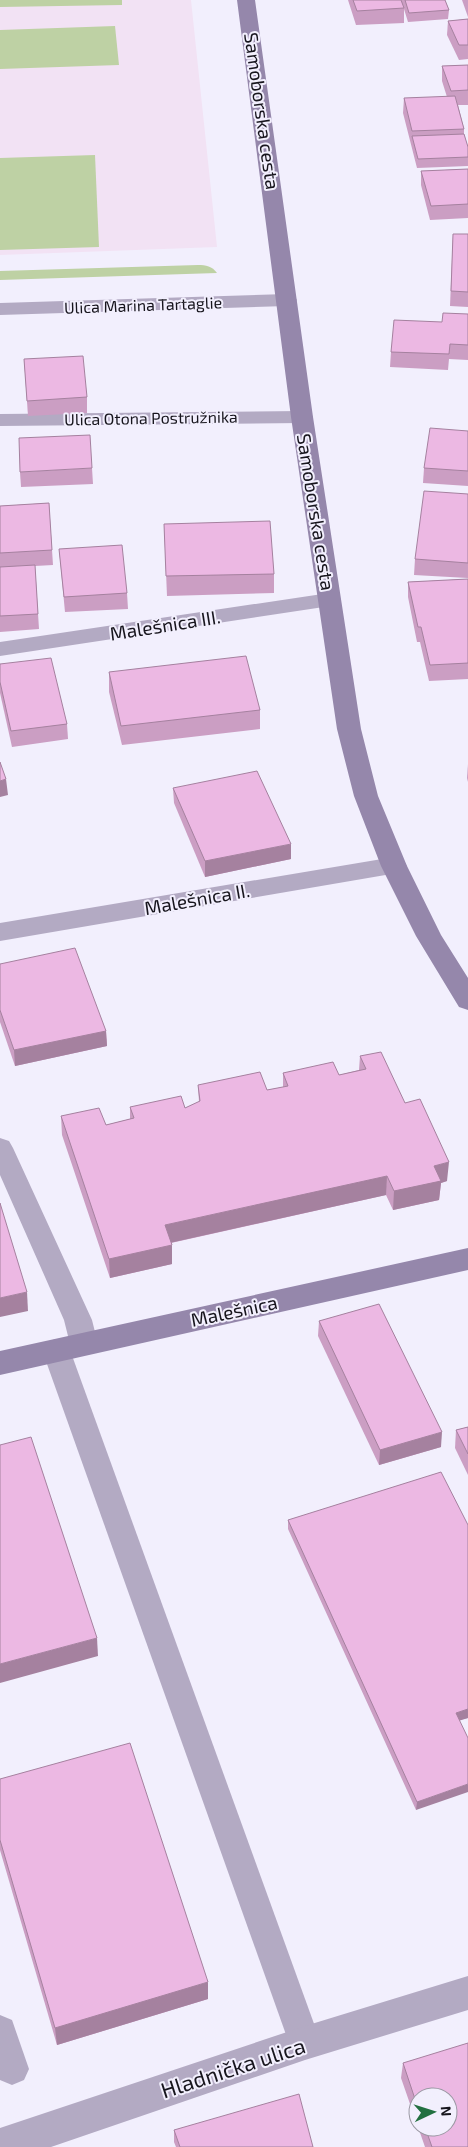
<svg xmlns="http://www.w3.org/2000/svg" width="468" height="2147" font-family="'Exo 2',sans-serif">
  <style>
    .education { fill: #f2e2f4 }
    .green { fill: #bed1a4 }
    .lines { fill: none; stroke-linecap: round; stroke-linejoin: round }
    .lane { fill: #b3aac3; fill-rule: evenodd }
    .street { fill: #b3aac3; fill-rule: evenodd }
    .secondary { fill: #9587ab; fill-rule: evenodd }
    .wall { fill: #cb9ec3; fill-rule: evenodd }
    .shaded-wall { fill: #a5819f }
    .building { fill: #ecb8e3; stroke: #a5819f }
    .labels { text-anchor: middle; stroke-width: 4; stroke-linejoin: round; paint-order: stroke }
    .far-street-label { font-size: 16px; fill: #17151d; stroke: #f2effd }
    .street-label { font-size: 19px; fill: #17151d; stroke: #f2effd }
    .near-street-label { font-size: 22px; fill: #17151d; stroke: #f2effd }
  </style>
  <rect width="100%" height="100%" fill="#f2effd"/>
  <path class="education" d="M 0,0 L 191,0 L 217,247 L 0,255 Z"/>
  <g class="green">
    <path d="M 0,0 L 122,0 L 122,5 L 0,7 Z"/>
    <path d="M 115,26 L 119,65 L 0,69 L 0,30 Z"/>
    <path d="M 95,155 L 99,247 L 0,250 L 0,158 Z"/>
    <path d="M 198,265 C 206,265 212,266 217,273 L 0,280 L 0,271 Z"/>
  </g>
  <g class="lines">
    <g class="lane">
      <path d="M 0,1138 L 9,1141 L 13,1148 L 92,1320 L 98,1344 L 94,1352 L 84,1355 L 74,1352 L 70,1344 L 64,1320 L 0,1175 Z"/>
      <path d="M 56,1339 L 66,1342 L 70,1350 L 321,2043 L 317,2054 L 305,2059 L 293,2054 L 289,2043 L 42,1350 L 46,1342 Z"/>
      <path d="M 0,2015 L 12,2020 L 29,2069 L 24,2080 L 12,2085 L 0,2080 Z"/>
    </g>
    <g class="street">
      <path d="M 287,294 L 294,296 L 297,300 L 294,304 L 287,306 L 0,315 L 0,303 Z"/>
      <path d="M 302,411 L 310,412 L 313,417 L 310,422 L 302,423 L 0,426 L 0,414 Z"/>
      <path d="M 329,593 L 337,595 L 341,600 L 337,605 L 0,656 L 0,642 Z"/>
      <path d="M 394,857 L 403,860 L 407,866 L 403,872 L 0,941 L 0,923 Z"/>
      <path d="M 468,1976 L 468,2010 L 305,2060 L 51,2147 L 0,2147 L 0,2128 L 305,2026 Z"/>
    </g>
    <g class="secondary">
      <path d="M 237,0 L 255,0 L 313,417 L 361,729 L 378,796 L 407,866 L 441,935 L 468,978 L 468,1010 L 459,1007 L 416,936 L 381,866 L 354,796 L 337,729 L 291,417 Z"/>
      <path d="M 468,1248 L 468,1270 L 0,1375 L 0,1351 Z"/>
    </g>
  </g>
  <g class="wall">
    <path d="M 348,0 L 445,0 L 449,10 L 448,19 L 408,22 L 404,9 L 404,23 L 356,25 Z"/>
    <path d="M 462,0 L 468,0 L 468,17 Z"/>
    <path d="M 468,19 L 468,59 L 459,60 L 447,35 L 448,21 Z"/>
    <path d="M 468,65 L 468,105 L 458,105 L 464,129 L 464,134 L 468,147 L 468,166 L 417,168 L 403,113 L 404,98 L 447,97 L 442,81 L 442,66 Z"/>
    <path d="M 468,169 L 468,218 L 430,220 L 421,185 L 421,171 Z"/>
    <path d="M 453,234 L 468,234 L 468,307 L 450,306 Z"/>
    <path d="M 468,314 L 468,360 L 449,359 L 448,370 L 390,367 L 391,352 L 442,322 Z"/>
    <path d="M 24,359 L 87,397 L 87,413 L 28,416 Z"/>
    <path d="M 468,431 L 468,486 L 423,483 L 424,468 Z"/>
    <path d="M 92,468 L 93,484 L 21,487 L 20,472 Z"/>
    <path d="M 468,494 L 468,578 L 414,575 L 415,559 Z"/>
    <path d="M 49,503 L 53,565 L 35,566 L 39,629 L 0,632 L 0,506 Z"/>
    <path d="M 164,524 L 274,574 L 274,593 L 167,596 Z"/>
    <path d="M 59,549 L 127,593 L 128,609 L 65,612 Z"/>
    <path d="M 468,579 L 468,679 L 429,681 L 420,642 L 417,642 L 408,597 L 408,582 Z"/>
    <path d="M 0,664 L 67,724 L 68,739 L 12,747 L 0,693 Z"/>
    <path d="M 109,672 L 260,710 L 260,729 L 122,745 L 109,692 Z"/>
    <path d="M 468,764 L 468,782 L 467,778 Z"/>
    <path d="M 173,788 L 291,859 L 205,877 L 174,803 Z"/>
    <path d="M 0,964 L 106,1031 L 107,1046 L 15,1066 L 0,1022 Z"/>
    <path d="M 360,1056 L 405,1103 L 447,1181 L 441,1183 L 439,1200 L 393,1210 L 386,1195 L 171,1243 L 172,1264 L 110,1278 L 62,1135 L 61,1116 L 106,1125 L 130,1119 L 130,1107 L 185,1108 L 199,1102 L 198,1085 L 267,1090 L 283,1087 L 283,1073 L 339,1075 L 359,1070 Z"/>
    <path d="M 319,1321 L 441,1447 L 379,1465 L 318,1336 Z"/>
    <path d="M 468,1427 L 468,1475 L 455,1448 L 456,1430 Z"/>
    <path d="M 288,1520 L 468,1525 L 468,1718 L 459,1720 L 416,1810 L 288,1529 Z"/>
    <path d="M 0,1779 L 208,1999 L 57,2045 L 0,1850 Z"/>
    <path d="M 403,2063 L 468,2147 L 425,2147 L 401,2078 ZM 418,2097 L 448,2127 L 418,2127 Z"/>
    <path d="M 174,2130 L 313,2147 L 176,2147 L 174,2142 Z"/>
  </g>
  <g class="shaded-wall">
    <path d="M 6,779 L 8,795 L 0,797 L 0,781 Z"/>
    <path d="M 291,844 L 291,859 L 205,877 L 205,861 Z"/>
    <path d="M 106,1031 L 107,1046 L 15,1066 L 14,1050 Z"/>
    <path d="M 449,1162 L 447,1181 L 441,1183 L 439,1200 L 393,1210 L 394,1191 L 434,1166 Z"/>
    <path d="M 387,1176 L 386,1195 L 165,1244 L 165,1225 Z"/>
    <path d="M 172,1245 L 172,1264 L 110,1278 L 109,1259 Z"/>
    <path d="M 27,1292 L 28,1311 L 0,1317 L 0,1298 Z"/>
    <path d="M 442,1432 L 441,1447 L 379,1465 L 380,1450 Z"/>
    <path d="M 97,1638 L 98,1656 L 0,1683 L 0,1664 Z"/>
    <path d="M 468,1709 L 468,1718 L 455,1722 L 456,1713 Z"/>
    <path d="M 468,1784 L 468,1792 L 416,1810 L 417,1802 Z"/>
    <path d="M 208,1982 L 208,1999 L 57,2045 L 55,2028 Z"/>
  </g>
  <g class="building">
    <path d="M 353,0 L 401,0 L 404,8 L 357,11 Z"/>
    <path d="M 405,0 L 445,0 L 449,10 L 409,13 Z"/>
    <path d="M 468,19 L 468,45 L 459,45 L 448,21 Z"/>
    <path d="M 468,65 L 468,90 L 451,91 L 442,66 Z"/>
    <path d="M 455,96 L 464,129 L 412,131 L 404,98 Z"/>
    <path d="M 464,134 L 468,147 L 468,157 L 418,159 L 412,136 Z"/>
    <path d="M 468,169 L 468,204 L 431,206 L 421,171 Z"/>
    <path d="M 453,234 L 468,234 L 468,292 L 451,291 Z"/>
    <path d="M 443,313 L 468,314 L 468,345 L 450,344 L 449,354 L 391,352 L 394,320 L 442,322 Z"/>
    <path d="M 83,356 L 87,397 L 27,401 L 24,359 Z"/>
    <path d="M 430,428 L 468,431 L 468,471 L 424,468 Z"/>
    <path d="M 90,435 L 92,468 L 20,472 L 19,438 Z"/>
    <path d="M 424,491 L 468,494 L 468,563 L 415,559 Z"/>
    <path d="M 49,503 L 52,550 L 0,553 L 0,506 Z"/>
    <path d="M 270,521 L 274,574 L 166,576 L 164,524 Z"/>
    <path d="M 122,545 L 127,593 L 64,597 L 59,549 Z"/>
    <path d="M 35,565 L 38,614 L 0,616 L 0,567 Z"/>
    <path d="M 468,579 L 468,663 L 430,665 L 421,627 L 418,627 L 408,582 Z"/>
    <path d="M 246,656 L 260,710 L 121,726 L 109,672 Z"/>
    <path d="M 51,658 L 67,724 L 11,731 L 0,682 L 0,664 Z"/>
    <path d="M 0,762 L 6,779 L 0,781 Z"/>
    <path d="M 257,771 L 291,844 L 205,861 L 173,788 Z"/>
    <path d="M 75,948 L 106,1031 L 14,1050 L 0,1010 L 0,964 Z"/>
    <path d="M 381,1052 L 405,1103 L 420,1099 L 449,1162 L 434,1166 L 441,1181 L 394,1191 L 387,1176 L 165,1225 L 172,1245 L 109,1259 L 61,1116 L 99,1108 L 106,1125 L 134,1118 L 130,1107 L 181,1096 L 185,1108 L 200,1101 L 198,1085 L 260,1072 L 267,1090 L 288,1086 L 283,1073 L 333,1062 L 339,1075 L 366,1069 L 360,1056 Z"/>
    <path d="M 0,1203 L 27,1292 L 0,1298 Z"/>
    <path d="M 379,1304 L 442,1432 L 380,1450 L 319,1321 Z"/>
    <path d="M 468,1427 L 468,1454 L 456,1430 Z"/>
    <path d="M 31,1437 L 97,1638 L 0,1664 L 0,1445 Z"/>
    <path d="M 441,1472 L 468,1525 L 468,1709 L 456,1713 L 468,1738 L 468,1784 L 417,1802 L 288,1520 Z"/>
    <path d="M 130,1743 L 208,1982 L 55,2028 L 0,1840 L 0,1779 Z"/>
    <path d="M 468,2043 L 468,2147 L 432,2147 L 425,2127 L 448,2127 L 448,2097 L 418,2097 L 418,2108 L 403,2063 Z"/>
    <path d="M 299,2094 L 313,2147 L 180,2147 L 174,2130 Z"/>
  </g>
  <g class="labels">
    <g class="far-street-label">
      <text transform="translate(143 305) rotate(-2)" y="6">Ulica Marina Tartaglie</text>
      <text transform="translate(151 418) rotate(-1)" y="6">Ulica Otona Postružnika</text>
    </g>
    <g class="street-label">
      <text transform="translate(262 111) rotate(82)" y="7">Samoborska cesta</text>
      <text transform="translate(316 512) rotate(81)" y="7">Samoborska cesta</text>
      <text transform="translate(165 625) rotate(-9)" y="7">Malešnica III.</text>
      <text transform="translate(197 899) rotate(-10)" y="7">Malešnica II.</text>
      <text transform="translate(234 1311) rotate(-12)" y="7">Malešnica</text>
    </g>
    <g class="near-street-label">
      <text transform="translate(233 2068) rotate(-18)" y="8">Hladnička ulica</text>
    </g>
  </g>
  <g transform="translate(433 2112) rotate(86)"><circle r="24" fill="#f2effd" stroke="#9a98a3"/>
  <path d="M0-4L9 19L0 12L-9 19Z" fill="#227040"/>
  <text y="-8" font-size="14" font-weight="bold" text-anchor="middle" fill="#17151d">N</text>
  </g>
</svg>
